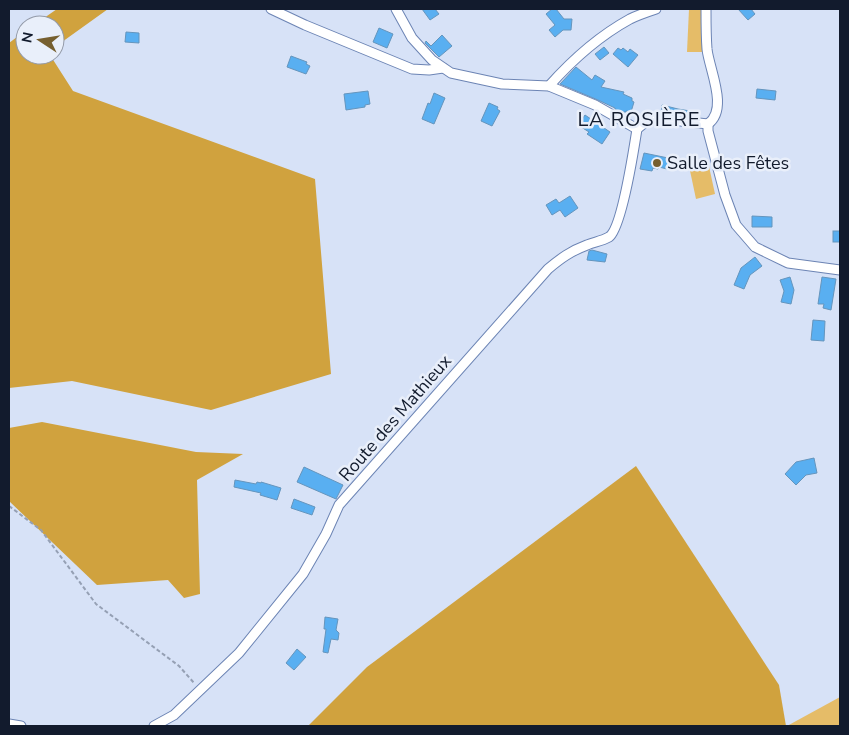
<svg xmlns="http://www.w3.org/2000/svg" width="849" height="735" font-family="'Nunito Sans',sans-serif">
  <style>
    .green { fill: #e5bc68 }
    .forest { fill: #d0a23e }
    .building { fill: #59aff1; stroke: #6595bd }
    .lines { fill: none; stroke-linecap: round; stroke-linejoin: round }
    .street-casing { stroke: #6c84b4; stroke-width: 11 }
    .path { stroke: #95a0b4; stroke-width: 2; stroke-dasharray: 4 2.5; stroke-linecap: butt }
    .street { stroke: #fff; stroke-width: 9 }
    .poi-dot { fill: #765f2f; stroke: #e9effa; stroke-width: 2 }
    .labels { text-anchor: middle; stroke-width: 5; stroke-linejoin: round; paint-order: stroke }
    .poi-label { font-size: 18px; fill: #121b2d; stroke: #e9effa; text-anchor: start }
    .street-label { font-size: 18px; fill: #121b2d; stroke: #e9effa }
    .quarter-label { font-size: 20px; letter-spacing: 1px; fill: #121b2d; stroke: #e9effa }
  </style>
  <rect width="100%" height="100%" fill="#d7e2f7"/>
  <g class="green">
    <path d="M 689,9 L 702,9 L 703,52 L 687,52 Z"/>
    <path d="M 708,162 L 715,194 L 696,199 L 689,166 Z"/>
    <path d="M 840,697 L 840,726 L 787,726 Z"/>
  </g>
  <g class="forest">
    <path d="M 57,9 L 108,9 L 55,47 L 55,25 L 34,25 Z"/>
    <path d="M 25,31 L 25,55 L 50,55 L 73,91 L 315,179 L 331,374 L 211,410 L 72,381 L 9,388 L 9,43 Z"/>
    <path d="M 42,422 L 196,452 L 243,454 L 197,480 L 200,594 L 184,598 L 168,580 L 97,585 L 9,501 L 9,428 Z"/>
    <path d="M 636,466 L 779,685 L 786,726 L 308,726 L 367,667 Z"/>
  </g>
  <g class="building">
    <path d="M 422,9 L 435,9 L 439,14 L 430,20 Z"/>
    <path d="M 552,9 L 556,9 L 564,19 L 572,19 L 571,30 L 563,30 L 555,37 L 549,30 L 555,25 L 546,14 Z"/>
    <path d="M 738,9 L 751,9 L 755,14 L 748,20 Z"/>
    <path d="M 379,28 L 393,34 L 387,48 L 373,42 Z"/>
    <path d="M 126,32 L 139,33 L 139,43 L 125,42 Z"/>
    <path d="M 442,35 L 452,46 L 439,57 L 425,43 L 426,41 L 431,46 Z"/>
    <path d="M 604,47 L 609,53 L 600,60 L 595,54 Z"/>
    <path d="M 618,48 L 621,50 L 623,48 L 628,52 L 630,49 L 638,55 L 628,67 L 613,54 Z"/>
    <path d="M 291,56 L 307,62 L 306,64 L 310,66 L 306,74 L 287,67 Z"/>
    <path d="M 576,67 L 592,80 L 595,75 L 605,81 L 601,87 L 624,92 L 623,94 L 632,98 L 632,101 L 634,102 L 631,112 L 626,111 L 626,112 L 623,112 L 623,114 L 615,109 L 615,108 L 598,100 L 560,84 Z"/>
    <path d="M 757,89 L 776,91 L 775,100 L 756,98 Z"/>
    <path d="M 368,91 L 370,104 L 365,105 L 365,107 L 346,110 L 344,94 Z"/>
    <path d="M 434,93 L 445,98 L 434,124 L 422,119 L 428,103 L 430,104 Z"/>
    <path d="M 489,103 L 498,107 L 497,109 L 500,111 L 492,126 L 481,121 Z"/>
    <path d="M 662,105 L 678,109 L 696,112 L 696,116 L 661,113 Z"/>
    <path d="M 585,115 L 610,132 L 602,144 L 587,134 L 589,132 L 578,125 Z"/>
    <path d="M 644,153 L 673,159 L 671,170 L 659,167 L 658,169 L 653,168 L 652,171 L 640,169 Z"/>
    <path d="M 570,196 L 578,208 L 565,217 L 560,210 L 552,215 L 546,205 L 556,199 L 559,203 Z"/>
    <path d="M 752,216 L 772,217 L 772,227 L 752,227 Z"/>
    <rect x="833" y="231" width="7" height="11"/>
    <path d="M 592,250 L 607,254 L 605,262 L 587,260 L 589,251 Z"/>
    <path d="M 755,257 L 762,266 L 750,275 L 744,289 L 734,285 L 741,268 Z"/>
    <path d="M 790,277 L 794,290 L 791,304 L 781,302 L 784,291 L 780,280 Z"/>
    <path d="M 822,277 L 836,279 L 831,310 L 823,308 L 824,304 L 818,304 Z"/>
    <path d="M 813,320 L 825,321 L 824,341 L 811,340 Z"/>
    <path d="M 814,458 L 817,473 L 806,475 L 796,485 L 785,474 L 796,462 Z"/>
    <path d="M 304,467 L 343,485 L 336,499 L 297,482 Z"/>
    <path d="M 235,480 L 256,484 L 257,482 L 261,483 L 261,482 L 281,488 L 277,500 L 260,495 L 261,493 L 234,487 Z"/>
    <path d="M 294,499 L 315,507 L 312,515 L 291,508 Z"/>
    <path d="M 325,617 L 338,619 L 336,630 L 339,633 L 338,640 L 331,639 L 328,653 L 323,652 L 326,629 L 324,629 Z"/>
    <path d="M 297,649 L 306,657 L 294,670 L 286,663 Z"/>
  </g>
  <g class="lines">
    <defs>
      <g id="street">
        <path d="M 271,9 L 305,25 L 412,69 L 429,70 L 443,68"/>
        <path d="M 396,9 L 412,38 L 432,60 L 451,73 L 502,84 L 549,86 L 595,105 L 637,129"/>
        <path d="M 706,9 C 706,22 706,36 707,49 C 709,69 729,109 708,124"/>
        <path d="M 549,86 C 573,59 599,36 630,19 C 638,15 647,12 656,9"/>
        <path d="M 708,124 L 708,131 L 725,195 L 736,225 L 755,247 L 788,263 L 840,270"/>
        <path d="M 637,129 L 647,121 L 662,119 L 708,124"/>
        <path d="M 9,724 L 21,726"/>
        <path d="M 154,726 L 174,715 L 239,653 L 303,574 L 326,534 L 339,505 L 548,269 C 561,258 571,251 587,245 C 594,242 602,241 609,237 C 622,228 634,148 637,129"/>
      </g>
    </defs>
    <use href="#street" class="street-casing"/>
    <path class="path" d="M 9,506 L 41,530 L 96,604 L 179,666 L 195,684"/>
    <use href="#street" class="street"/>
  </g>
  <circle class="poi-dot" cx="657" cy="163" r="5"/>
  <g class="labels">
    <g class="poi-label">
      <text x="667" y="169">Salle des Fêtes</text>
    </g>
    <g class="street-label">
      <text transform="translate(395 418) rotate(-49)" y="6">Route des Mathieux</text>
    </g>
    <g class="quarter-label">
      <text x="639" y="126">LA ROSIÈRE</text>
    </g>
  </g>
  <rect width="849" height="735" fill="none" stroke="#121b2d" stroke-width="20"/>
  <g transform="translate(40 40) rotate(282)"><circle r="24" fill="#e9effa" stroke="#939aa8"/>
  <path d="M0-4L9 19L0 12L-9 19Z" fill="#765f2f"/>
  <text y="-8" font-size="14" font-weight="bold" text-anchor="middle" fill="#121b2d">N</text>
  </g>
</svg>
